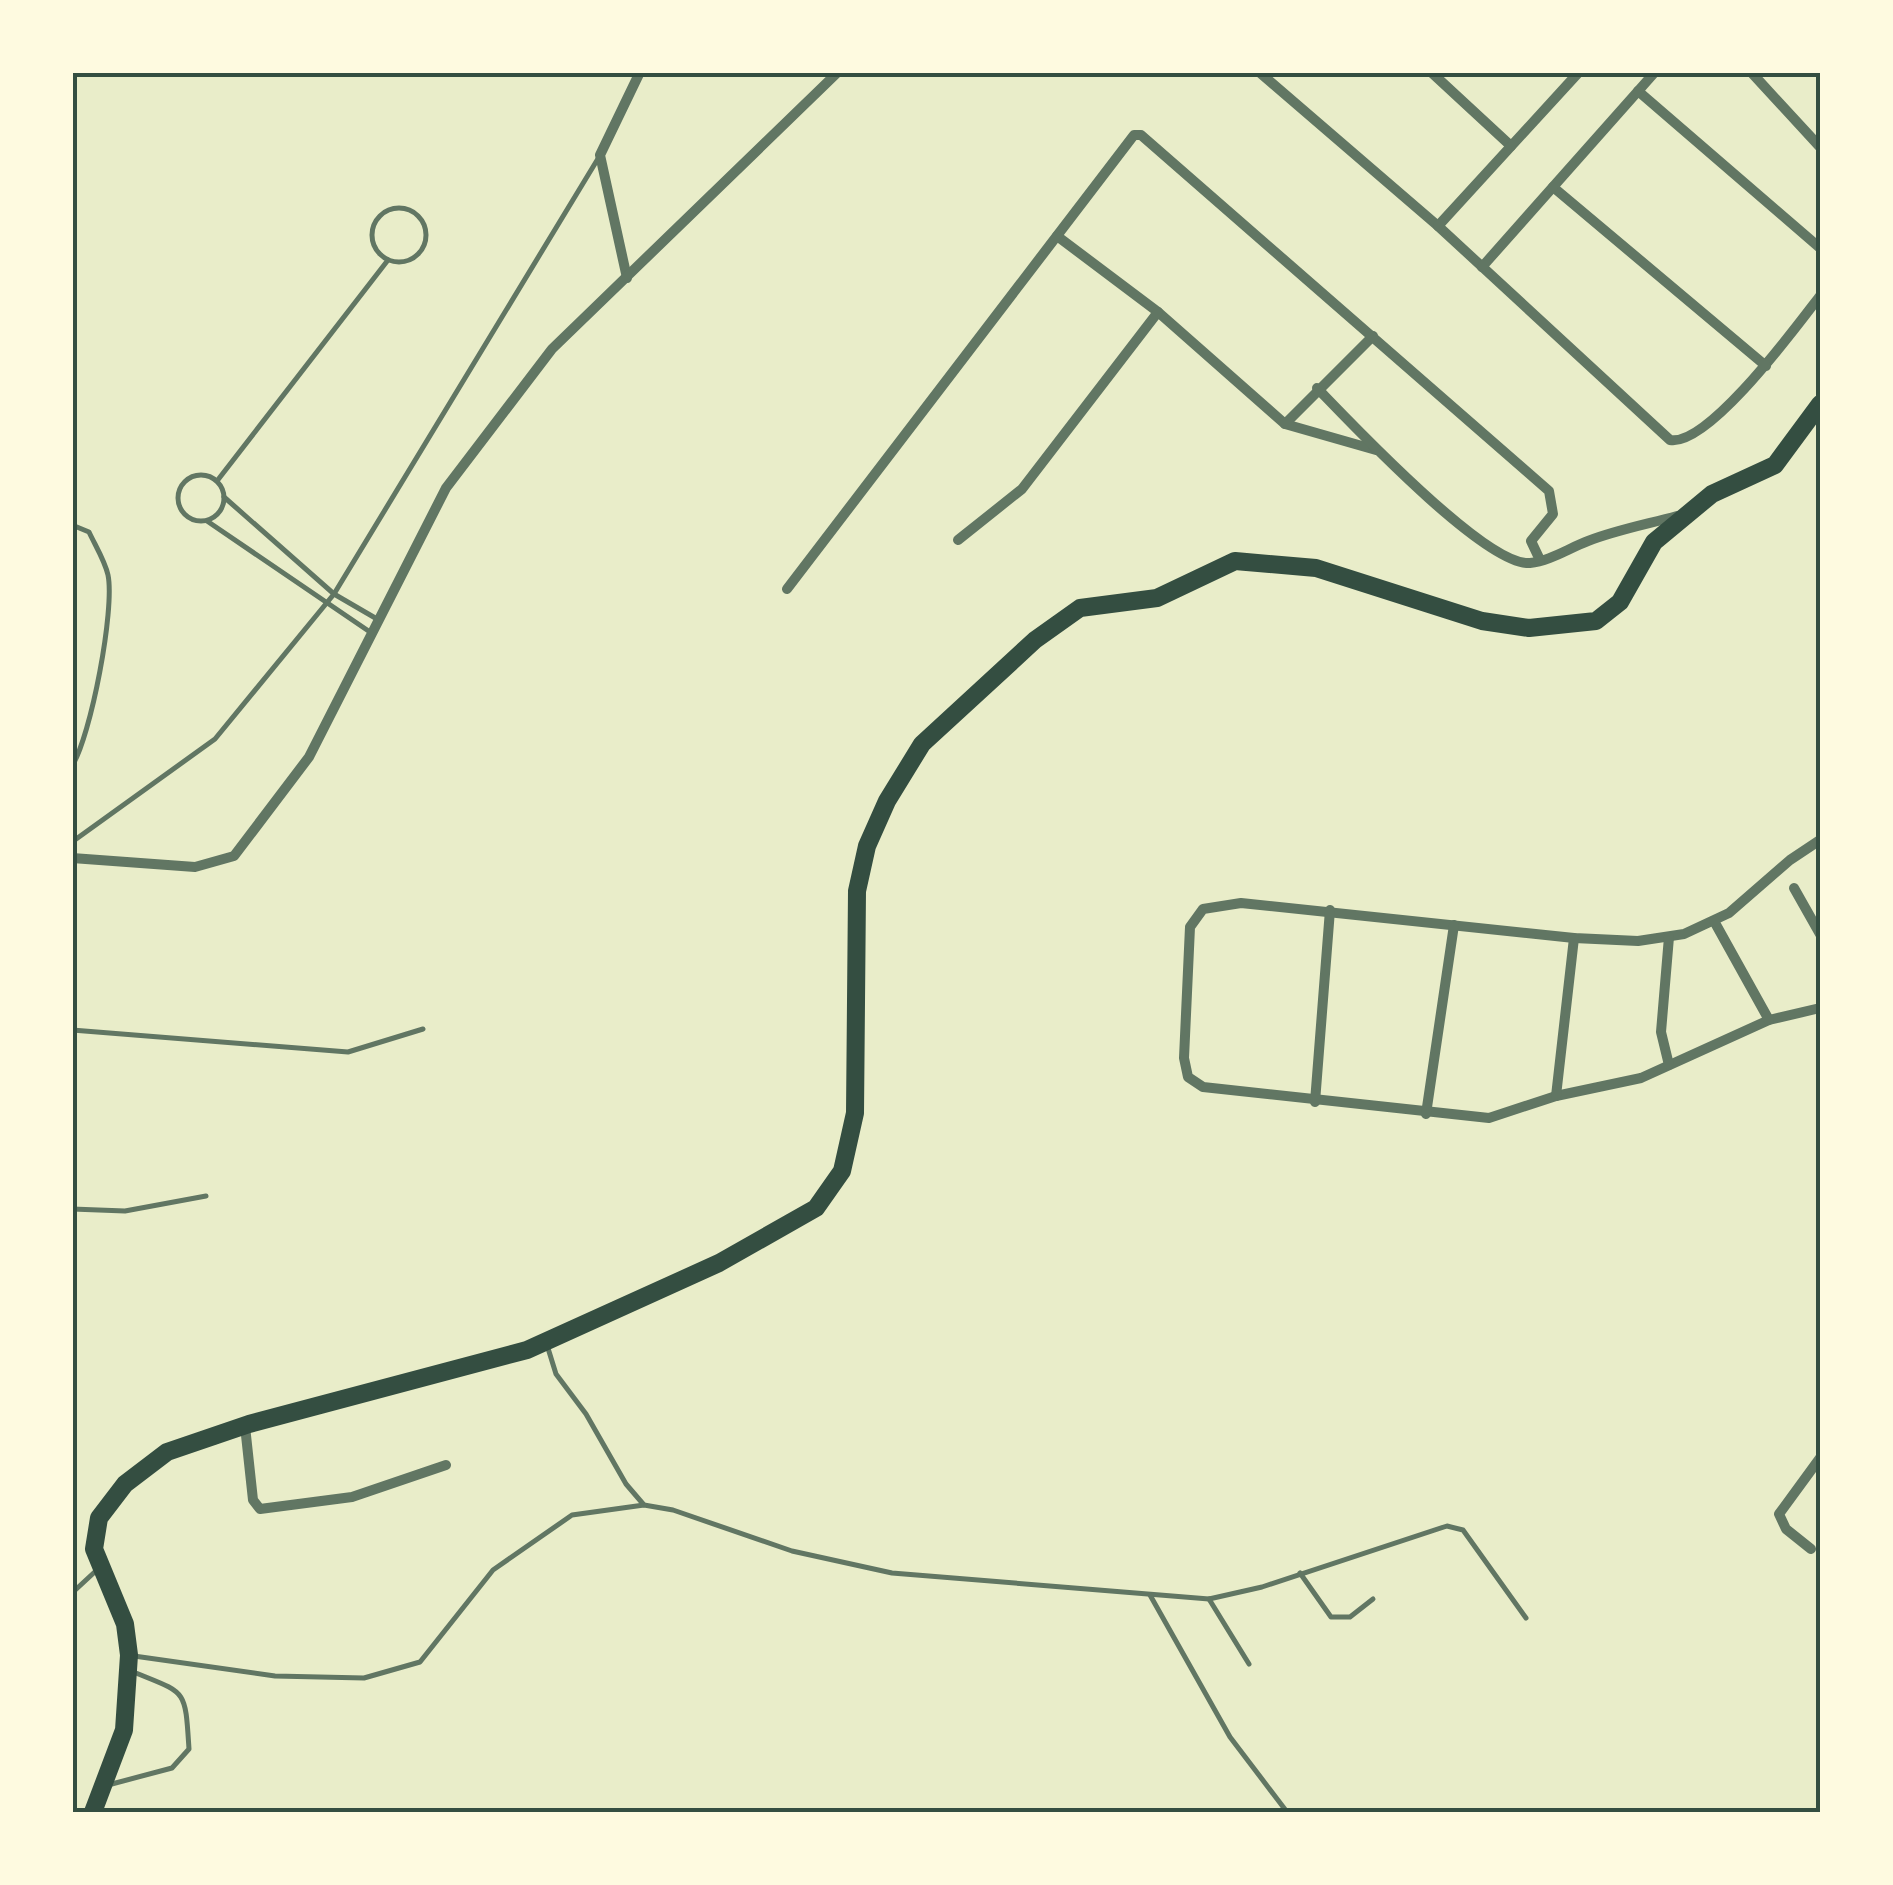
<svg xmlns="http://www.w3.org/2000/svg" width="1893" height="1885" font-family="'Titillium Web',sans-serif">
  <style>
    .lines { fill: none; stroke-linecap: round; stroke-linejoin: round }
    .service { stroke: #617663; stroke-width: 5 }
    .minor { stroke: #617663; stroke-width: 10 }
    .primary { stroke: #344e41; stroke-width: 18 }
    .neatline { fill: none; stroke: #344e41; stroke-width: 4 }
  </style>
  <rect width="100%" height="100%" fill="#e9edc9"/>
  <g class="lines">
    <g class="service">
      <circle cx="399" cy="235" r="27"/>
      <circle cx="201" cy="498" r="23"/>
      <path d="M 217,481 L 388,260"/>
      <path d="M 224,497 L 334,594 L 377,619"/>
      <path d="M 207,521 L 370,632"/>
      <path d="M 72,525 L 89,532 C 95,545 105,561 108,575 C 115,609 91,736 72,766"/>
      <path d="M 72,842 L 215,739 L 334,594 L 599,157"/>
      <path d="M 72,1030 L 348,1052 L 423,1029"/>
      <path d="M 72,1209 L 125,1211 L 206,1196"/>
      <path d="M 547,1345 L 556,1374 L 586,1414 L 626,1484 L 644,1505 L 673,1510 L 792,1551 L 892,1573 L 1209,1599 L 1262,1587 L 1447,1526 L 1463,1530 L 1526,1618"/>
      <path d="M 1300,1573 L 1331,1617 L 1350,1617 L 1373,1599"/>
      <path d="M 72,1593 L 99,1568"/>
      <path d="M 1150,1595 L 1230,1737 L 1287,1812"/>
      <path d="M 1209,1599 L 1249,1664"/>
      <path d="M 134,1656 L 275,1676 L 364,1678 L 420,1662 L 493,1570 L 572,1515 L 644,1505"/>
      <path d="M 108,1785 L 172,1768 L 189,1749 C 185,1687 187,1694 131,1671"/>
    </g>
    <g class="minor">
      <path d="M 1259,72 L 1438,226 L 1670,440 C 1708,447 1796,327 1820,296"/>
      <path d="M 1431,72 L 1511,146"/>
      <path d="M 1751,72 L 1820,147"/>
      <path d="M 1638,91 L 1820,248"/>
      <path d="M 1553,187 L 1766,366"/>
      <path d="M 1438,226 L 1579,72"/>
      <path d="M 1057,236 L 1158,312 L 1285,424 L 1376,450"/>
      <path d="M 1482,267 L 1655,72"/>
      <path d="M 627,278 L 600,155 L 640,72"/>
      <path d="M 1317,388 C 1350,422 1486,567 1530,563 C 1550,561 1569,548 1588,541 C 1616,530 1648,524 1677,516"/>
      <path d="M 1285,424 L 1373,336"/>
      <path d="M 958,540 L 1022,489 L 1158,312"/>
      <path d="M 787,589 L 1134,135 L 1141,135 L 1549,491 L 1553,514 L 1531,541 L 1540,560"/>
      <path d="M 1820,840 L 1790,860 L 1729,913 L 1684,934 L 1638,941 L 1574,938 L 1241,903 L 1203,909 L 1190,927 L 1184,1058 L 1188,1077 L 1203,1087 L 1489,1118 L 1556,1096 L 1641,1078 L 1769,1020 L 1820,1008"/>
      <path d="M 72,858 L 195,867 L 234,856 L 309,757 L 446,488 L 552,349 L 838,72"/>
      <path d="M 1794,888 L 1820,934"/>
      <path d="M 1714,921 L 1769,1020"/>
      <path d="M 1669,1065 L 1661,1032 L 1669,937"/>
      <path d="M 1556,1096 L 1574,938"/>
      <path d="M 1315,1102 L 1330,910"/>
      <path d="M 1426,1114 L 1454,925"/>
      <path d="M 245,1426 L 253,1500 L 260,1509 L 352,1497 L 446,1465"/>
      <path d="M 1811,1549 L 1786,1529 L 1779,1514 L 1820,1458"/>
    </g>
    <path class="primary" d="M 93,1812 L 124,1730 L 129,1655 L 125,1624 L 94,1549 L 99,1518 L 125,1484 L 167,1452 L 249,1424 L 527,1350 L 719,1263 L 816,1208 L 842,1171 L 855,1113 L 857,891 L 867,846 L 887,801 L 922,744 L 1035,640 L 1080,608 L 1157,598 L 1235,561 L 1316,568 L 1482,621 L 1529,628 L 1596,621 L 1620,602 L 1654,542 L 1712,494 L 1775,465 L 1820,404"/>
  </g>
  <rect width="1893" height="1885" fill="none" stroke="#fefae0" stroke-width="150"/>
  <rect x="75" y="75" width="1743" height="1735" class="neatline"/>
</svg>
